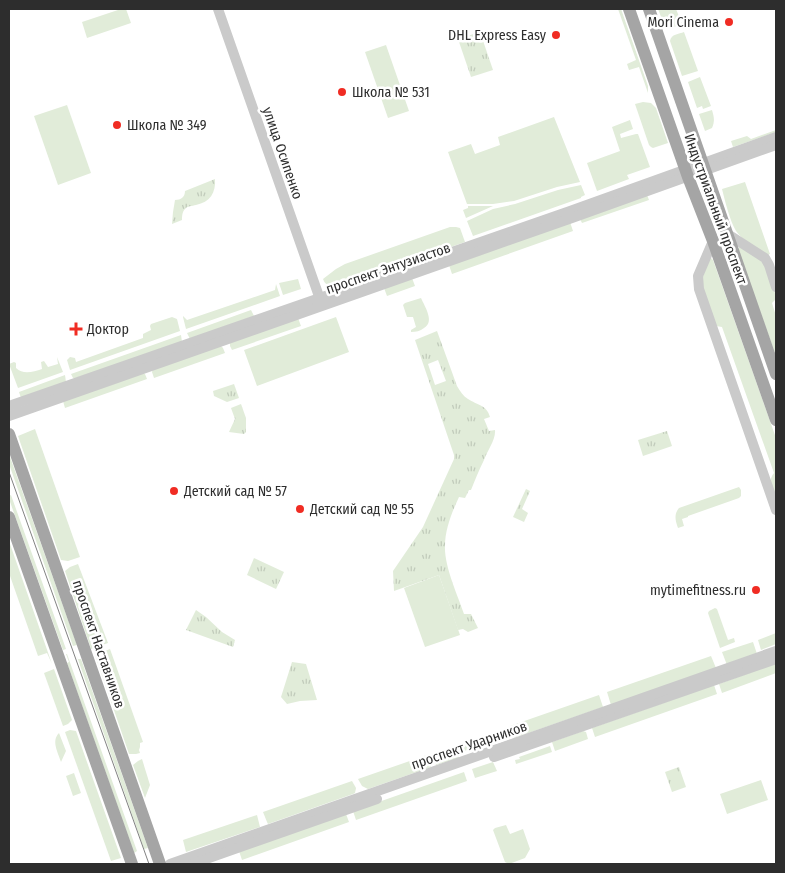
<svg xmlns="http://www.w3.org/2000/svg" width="785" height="873" font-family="'Fira Sans Condensed',sans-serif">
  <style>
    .grass { fill: #e1ecd9 }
    .park { fill: url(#park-tufts); fill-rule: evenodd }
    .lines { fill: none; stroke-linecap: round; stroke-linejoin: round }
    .minor { stroke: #cacaca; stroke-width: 10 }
    .major { stroke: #a5a5a5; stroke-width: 12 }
    .tram { stroke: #828282; stroke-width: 1 }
    .poi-dot { fill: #f02c23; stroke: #fff; stroke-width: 2 }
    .labels { text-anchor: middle; stroke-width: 5; stroke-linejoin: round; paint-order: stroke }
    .poi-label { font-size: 14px; fill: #2d2d2d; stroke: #fff; text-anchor: start }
    .street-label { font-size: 14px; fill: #2d2d2d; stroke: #fff }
  </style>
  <defs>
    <pattern id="park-tufts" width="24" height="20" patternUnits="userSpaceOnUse" patternTransform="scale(1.25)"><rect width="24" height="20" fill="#e1ecd9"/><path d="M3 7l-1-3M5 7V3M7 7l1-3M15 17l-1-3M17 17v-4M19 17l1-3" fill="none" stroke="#c1cbbb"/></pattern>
  </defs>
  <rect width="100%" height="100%" fill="#fff"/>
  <g class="grass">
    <path d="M 121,9 L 126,9 L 131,23 L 87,38 L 82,22 Z"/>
    <path d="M 618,9 L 621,9 L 648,86 L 648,93 L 639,67 L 629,70 L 627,64 L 636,60 Z"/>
    <path d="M 658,9 L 676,9 L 682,24 L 671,28 L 665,27 Z"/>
    <path d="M 684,32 L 698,71 L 682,76 L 670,41 C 671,34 679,34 684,32 Z"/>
    <path d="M 386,45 L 409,111 L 388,118 L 365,52 Z"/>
    <path d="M 700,77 L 711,106 L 703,109 L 702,106 L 697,108 L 688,82 Z"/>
    <path d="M 643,102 L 651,103 L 656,108 L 668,143 L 653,148 L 651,147 L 649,145 L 635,104 Z"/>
    <path d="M 67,105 L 91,173 L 58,185 L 34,116 Z"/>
    <path d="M 712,110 C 714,117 715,121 712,128 L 705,131 L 699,114 Z"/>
    <path d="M 554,117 L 580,182 L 557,187 L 514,201 L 493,204 L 467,204 L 448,152 L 471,144 L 475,154 L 500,145 L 498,137 Z"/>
    <path d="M 630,120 L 633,129 L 620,134 L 621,138 L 636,134 L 638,134 L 650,167 L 627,175 L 629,179 L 597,191 L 587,163 L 620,151 L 612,127 Z"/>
    <path d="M 776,130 L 776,132 L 733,147 L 731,141 L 747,136 L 751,139 Z"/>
    <path d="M 745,182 L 770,254 L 768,255 C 758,248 743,241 736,231 C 730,221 725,201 722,189 Z"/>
    <path d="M 581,185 L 585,195 L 581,197 L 581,198 L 473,236 L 467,221 L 493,209 L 515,204 L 558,190 Z"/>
    <path d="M 647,195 L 649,200 L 582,223 L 580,219 Z"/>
    <path d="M 468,206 L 493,206 L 466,218 L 463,210 L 468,208 Z"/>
    <path d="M 570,222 L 573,231 L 452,274 L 449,265 Z"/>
    <path d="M 450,227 L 456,227 L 460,228 L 465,242 L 339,286 L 338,283 C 331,286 326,287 323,279 L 336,269 L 345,264 Z"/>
    <path d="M 739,247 L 740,247 L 760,259 L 767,269 L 776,296 L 776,299 L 772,303 L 776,316 L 776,356 L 738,250 Z"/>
    <path d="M 711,258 L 713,260 L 776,438 L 776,499 C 773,490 767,481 774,473 L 722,327 L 716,326 L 701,283 L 708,260 Z"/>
    <path d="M 412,278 L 415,286 L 387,296 L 384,288 Z"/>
    <path d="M 298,279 L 301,289 L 283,295 L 279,283 Z"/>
    <path d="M 276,284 L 280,296 L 186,329 L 183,317 L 183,316 L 187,320 L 275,290 Z"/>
    <path d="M 421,298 C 425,307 435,322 424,328 C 420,331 416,332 411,332 L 411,330 L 416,327 L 413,317 L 407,317 L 403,305 L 405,303 Z"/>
    <path d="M 251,310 L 254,316 L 190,339 L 187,333 Z"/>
    <path d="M 172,317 L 177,319 L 180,331 L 70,370 L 67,360 L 70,357 L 75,358 L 76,362 L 143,338 L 143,334 L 151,330 L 150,326 L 151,324 Z"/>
    <path d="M 336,317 L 349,352 L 257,386 L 244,350 Z"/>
    <path d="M 298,318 L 301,326 L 232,350 L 230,346 L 230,342 Z"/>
    <path d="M 181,335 L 182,342 L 76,378 L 73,378 L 71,374 Z"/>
    <path d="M 220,345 L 223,348 L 225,353 L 154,378 L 152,372 L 153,369 Z"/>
    <path d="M 57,357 L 63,372 L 18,388 L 9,364 L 14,362 L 16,363 L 16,368 C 23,375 33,372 42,369 L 41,362 L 44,361 L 48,367 L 58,364 Z"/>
    <path d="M 143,373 L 145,374 L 147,379 L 65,408 L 63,401 Z"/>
    <path d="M 65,375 L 66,382 L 21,398 L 19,392 Z"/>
    <path d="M 35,429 L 80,557 L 68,561 L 61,560 L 18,436 Z"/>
    <path d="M 9,454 L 77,645 L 73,646 L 9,464 Z"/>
    <path d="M 739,487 L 741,490 L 741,496 L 739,498 L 688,516 L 688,517 L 682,519 L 684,526 L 678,528 C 675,520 674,514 679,508 Z"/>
    <path d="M 11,495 L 66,649 L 63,650 L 9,499 L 9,496 Z"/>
    <path d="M 9,541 L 52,664 L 47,653 L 38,656 L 9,573 Z"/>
    <path d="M 78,564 L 108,643 L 91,649 L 65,571 L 70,567 Z"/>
    <path d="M 439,575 L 460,635 L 425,647 L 404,588 Z"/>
    <path d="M 715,608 L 717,609 L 728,640 L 734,638 L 735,642 L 720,648 L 708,613 L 709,611 Z"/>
    <path d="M 776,633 L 776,644 L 761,650 L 758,640 Z"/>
    <path d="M 753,642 L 757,654 L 727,665 L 722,652 Z"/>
    <path d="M 110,649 L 143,742 L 140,743 L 140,747 L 139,750 L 140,753 L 136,754 L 129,754 L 95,655 Z"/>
    <path d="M 75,651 L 78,659 L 81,659 L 148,848 L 144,849 Z"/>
    <path d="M 66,654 L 67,654 L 137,851 L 134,853 L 67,663 L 69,662 Z"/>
    <path d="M 711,656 L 716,668 L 611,705 L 607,692 Z"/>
    <path d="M 776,663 L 776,673 L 722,693 L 719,684 Z"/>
    <path d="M 54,669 L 72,720 L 68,724 L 63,726 L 44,673 Z"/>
    <path d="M 714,685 L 717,694 L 595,737 L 592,728 Z"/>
    <path d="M 599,695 L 603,707 L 514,738 L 510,726 Z"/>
    <path d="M 70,730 L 76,731 L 121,858 L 111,861 L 65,732 Z"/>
    <path d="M 583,731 L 586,732 L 588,739 L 555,751 L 552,742 Z"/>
    <path d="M 59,733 L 66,751 L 61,762 C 58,752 51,741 59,733 Z"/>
    <path d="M 485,735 L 487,743 L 464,751 L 461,744 Z"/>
    <path d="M 455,746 L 459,758 L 436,765 L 432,754 Z"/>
    <path d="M 550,746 L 552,752 L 516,764 L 515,760 L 520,759 L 519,757 Z"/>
    <path d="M 427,755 L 431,767 L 368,789 L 362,786 L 358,779 Z"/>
    <path d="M 142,759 L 150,785 L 145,798 L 133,765 L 138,761 Z"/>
    <path d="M 493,762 L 497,771 L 475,778 L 472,769 Z"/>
    <path d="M 464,772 L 467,781 L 356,820 L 353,811 Z"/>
    <path d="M 74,773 L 81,793 L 73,796 L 66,776 Z"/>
    <path d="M 761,780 L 768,800 L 727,814 L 720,794 Z"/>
    <path d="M 352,781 L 356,788 L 355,793 L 353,794 L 268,824 L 267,822 L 263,812 Z"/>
    <path d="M 346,814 L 349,822 L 242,860 L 239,851 Z"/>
    <path d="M 257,815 L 260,827 L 186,852 L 183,840 Z"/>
    <path d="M 506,825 L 510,834 L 523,829 L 530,849 L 525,858 L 509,864 L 505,862 L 493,830 L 495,828 Z"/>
  </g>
  <g class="park">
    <path d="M 480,32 L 493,70 L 471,77 L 458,39 Z"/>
    <path d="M 215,179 C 216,193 210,202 196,205 C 192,206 187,206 185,209 C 182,212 182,217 182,220 L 172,224 L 173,212 L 175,200 C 181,200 185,197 185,191 Z"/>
    <path d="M 437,331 L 457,386 C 460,391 463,396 468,399 C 477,405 487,405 490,417 L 484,419 L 489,431 L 495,430 C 496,440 487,451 484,460 C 479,470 475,480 471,490 L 469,490 L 465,498 L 459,497 C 452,512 445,529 445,546 C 444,566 458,596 464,614 L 471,614 L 478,628 L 468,632 L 463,629 L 458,630 L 439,575 L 394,591 L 393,571 L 423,527 L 454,459 L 454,455 L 415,340 ZM 438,360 L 446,381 L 435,385 L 428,364 Z"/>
    <path d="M 234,384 L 239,398 L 227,402 L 214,396 L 213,391 Z"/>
    <path d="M 241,404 L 246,418 L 246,432 L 244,434 L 229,432 L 235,419 L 231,408 Z"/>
    <path d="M 667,431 L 672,446 L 643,456 L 638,440 Z"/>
    <path d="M 526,489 L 530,491 L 522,509 L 528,513 L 524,522 L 513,517 Z"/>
    <path d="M 254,558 L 284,572 L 276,589 L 247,575 Z"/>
    <path d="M 196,610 L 206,617 L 222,632 L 235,640 L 233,647 L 186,630 Z"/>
    <path d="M 292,662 L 306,664 L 317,700 L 300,701 L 287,704 L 281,697 Z"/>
    <path d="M 679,767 L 686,787 L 672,792 L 665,772 Z"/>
  </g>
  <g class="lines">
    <g class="minor">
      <path d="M 218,9 L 321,302"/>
      <path d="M 726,233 L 765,258 L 769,265 L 776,287"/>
      <path d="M 713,241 L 698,276 L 699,289 L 776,510"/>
      <path d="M 9,406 L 570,211 L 776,137"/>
      <path d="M 9,416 L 572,218 L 776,145"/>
      <path d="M 494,757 L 776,659"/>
      <path d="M 170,864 L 776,651"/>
      <path d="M 192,864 L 377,799"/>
    </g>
    <g class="major">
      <path d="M 629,9 L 688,177 L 713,241 L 776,420"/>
      <path d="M 649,9 L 776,374"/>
      <path d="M 9,434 L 160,864"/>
      <path d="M 9,517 L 132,864"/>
    </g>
    <path class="tram" d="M 9,472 L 149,864"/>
  </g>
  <g class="poi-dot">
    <circle cx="729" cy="22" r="5"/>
    <circle cx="556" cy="35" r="5"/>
    <circle cx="342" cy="92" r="5"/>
    <circle cx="117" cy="125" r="5"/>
    <path d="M73.5 321.5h5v5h5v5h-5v5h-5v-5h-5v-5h5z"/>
    <circle cx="174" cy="491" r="5"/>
    <circle cx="300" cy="509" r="5"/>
    <circle cx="756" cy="590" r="5"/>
  </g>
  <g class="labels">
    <g class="poi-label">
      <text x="719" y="27" text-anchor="end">Mori Cinema</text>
      <text x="546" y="40" text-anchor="end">DHL Express Easy</text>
      <text x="352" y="97">Школа № 531</text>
      <text x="127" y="130">Школа № 349</text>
      <text x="87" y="334">Доктор</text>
      <text x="184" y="496">Детский сад № 57</text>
      <text x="310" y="514">Детский сад № 55</text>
      <text x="746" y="595" text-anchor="end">mytimefitness.ru</text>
    </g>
    <g class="street-label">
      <text transform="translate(283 153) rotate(71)" y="5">улица Осипенко</text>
      <text transform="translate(716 209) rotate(70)" y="5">Индустриальный проспект</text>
      <text transform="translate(388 268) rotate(-19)" y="5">проспект Энтузиастов</text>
      <text transform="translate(99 644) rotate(71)" y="5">проспект Наставников</text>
      <text transform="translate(469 745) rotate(-19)" y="5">проспект Ударников</text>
    </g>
  </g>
  <rect width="785" height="873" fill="none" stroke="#2d2d2d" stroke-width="20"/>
</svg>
